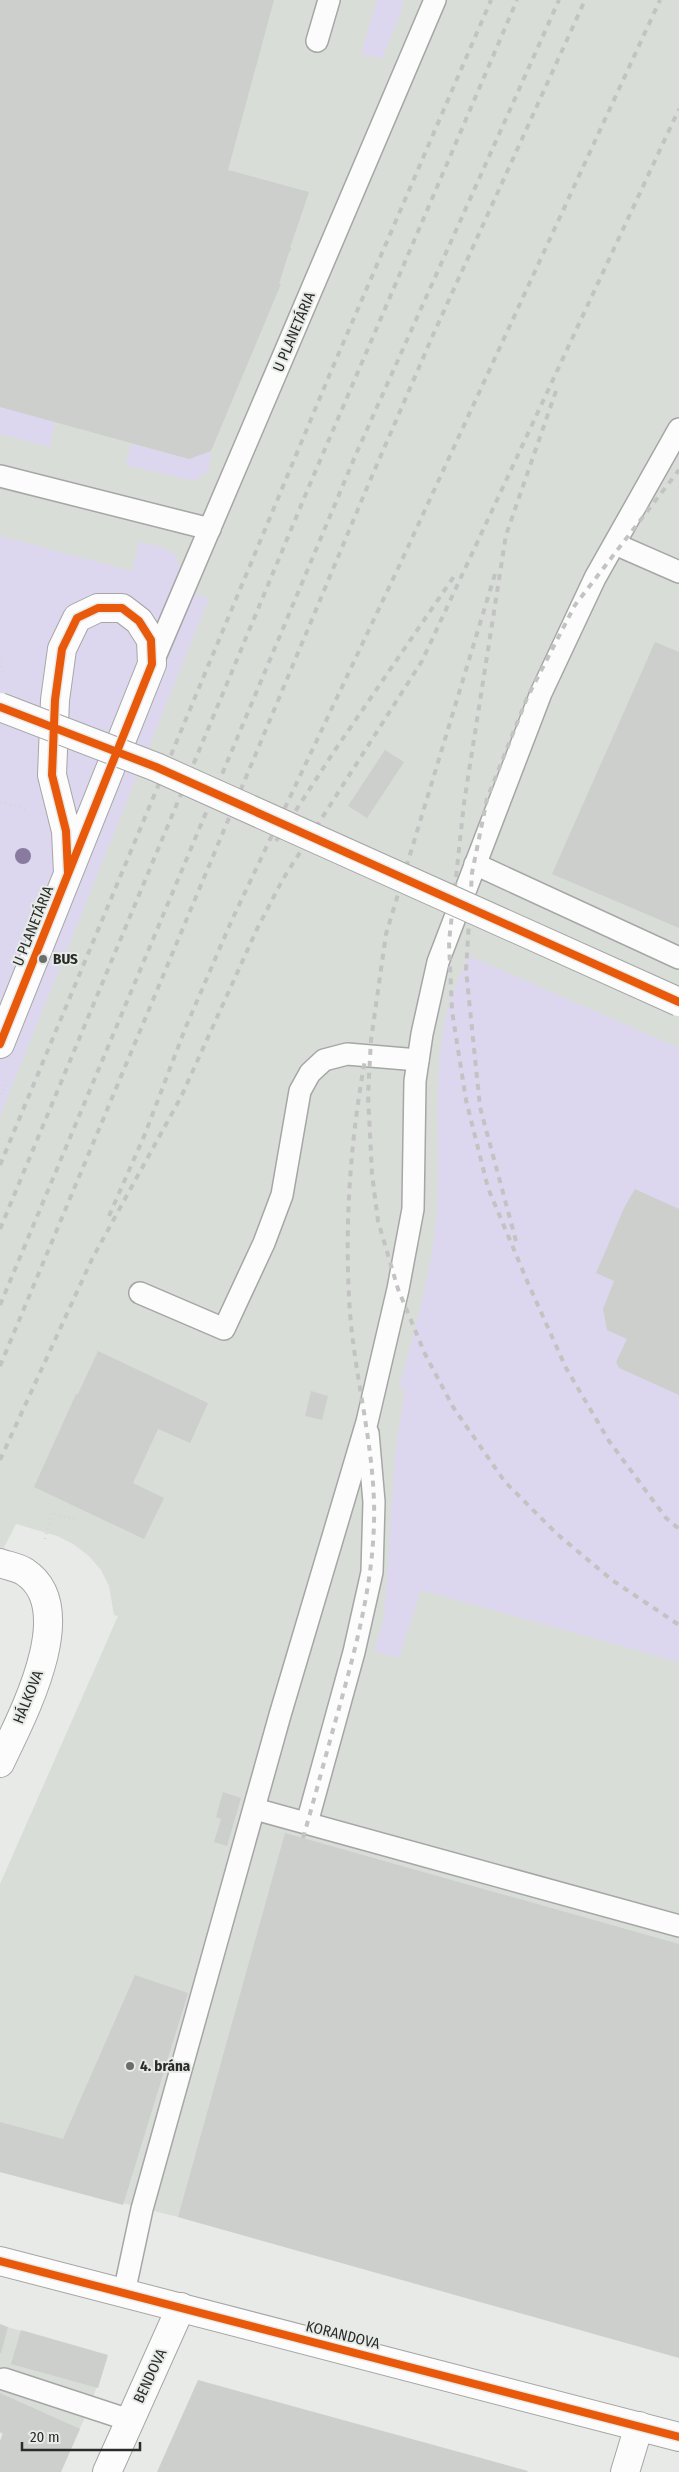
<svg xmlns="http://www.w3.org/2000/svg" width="679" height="2472" font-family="'Fira Sans Condensed',sans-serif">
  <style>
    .built { fill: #d8ddd8 }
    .green { fill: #dcd7ee }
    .building { fill: #cdcfcd }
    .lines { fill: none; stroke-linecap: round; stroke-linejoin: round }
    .lane-casing { stroke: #a5a6a5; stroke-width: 24 }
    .street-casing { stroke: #a5a6a5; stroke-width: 30 }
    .secondary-casing { stroke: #a5a6a5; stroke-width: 30 }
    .path { stroke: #d5d6d5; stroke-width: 3; stroke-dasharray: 1 4; stroke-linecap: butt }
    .lane { stroke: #fcfcfc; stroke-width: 21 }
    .street { stroke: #fcfcfc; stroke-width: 28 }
    .secondary { stroke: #fcfcfc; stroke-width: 28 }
    .rail { stroke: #c2c3c2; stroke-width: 4; stroke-dasharray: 6 6; stroke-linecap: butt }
    .street-bridge-casing { stroke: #a5a6a5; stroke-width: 30; stroke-linecap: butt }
    .street-bridge { stroke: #fcfcfc; stroke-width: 28 }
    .cycleway-casing { stroke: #e7ebe7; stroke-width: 11 }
    .cycleway { stroke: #e8590c; stroke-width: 8 }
    .tree { fill: #897aa0 }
    .poi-dot { fill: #6c6e6c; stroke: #e7ebe7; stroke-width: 2 }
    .labels { text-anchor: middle; stroke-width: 4; stroke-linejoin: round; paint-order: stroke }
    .street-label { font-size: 15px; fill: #2a2c2a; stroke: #e7ebe7 }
    .poi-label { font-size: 15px; font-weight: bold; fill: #2a2c2a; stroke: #e7ebe7; text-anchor: start }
  </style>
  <rect width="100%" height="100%" fill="#e8eae8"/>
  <g class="built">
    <path d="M 0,0 L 679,0 L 679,2357 L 178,2217 L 0,2172 L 0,1884 L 118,1616 L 114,1615 L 109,1586 L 101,1570 L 89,1556 L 73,1544 L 57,1536 L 16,1524 L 0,1555 Z"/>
    <path d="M 7,2327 L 107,2355 L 90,2407 L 64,2462 L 0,2433 L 0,2351 Z"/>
  </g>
  <g class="green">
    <path d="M 377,0 L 403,0 L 402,10 L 382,59 L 361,54 Z"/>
    <path d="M 0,407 L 55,422 L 50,447 L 0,434 Z"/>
    <path d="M 131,444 L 189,459 L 211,451 L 209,471 L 194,481 L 126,465 Z"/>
    <path d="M 0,536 L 132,571 L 139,542 C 170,548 189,552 173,588 L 209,598 L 0,1116 Z"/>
    <path d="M 469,956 L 679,1048 L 679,1662 L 421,1590 L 399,1658 L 374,1651 L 384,1619 L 395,1455 L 405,1389 L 399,1388 C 413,1336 428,1286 435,1232 C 443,1162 431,1090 445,1020 C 450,997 460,976 469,956 Z"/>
  </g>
  <g class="building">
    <path d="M 0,0 L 274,0 L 228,170 L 309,192 L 290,248 L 292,249 L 289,252 L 279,284 L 281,284 L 211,451 L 189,459 L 0,407 Z"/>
    <path d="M 655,642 L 679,652 L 679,928 L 552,874 Z"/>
    <path d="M 385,750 L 404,762 L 367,818 L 348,806 Z"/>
    <path d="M 635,1189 L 679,1209 L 679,1395 L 619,1368 L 616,1362 L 627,1339 L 607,1330 L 603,1309 L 614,1281 L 596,1273 L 624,1208 Z"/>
    <path d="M 98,1351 L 208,1403 L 190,1443 L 158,1429 L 133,1483 L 164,1498 L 144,1539 L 34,1487 L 76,1394 L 78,1394 Z"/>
    <path d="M 311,1391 L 328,1396 L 322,1420 L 305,1416 Z"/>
    <path d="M 223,1792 L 241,1798 L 227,1846 L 214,1842 L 221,1819 L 216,1817 Z"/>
    <path d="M 285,1833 L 679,1944 L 679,2358 L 178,2217 Z"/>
    <path d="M 135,1975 L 188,1993 L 123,2205 L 0,2172 L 0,2122 L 63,2139 Z"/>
    <path d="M 0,2324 L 8,2327 L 1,2353 L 0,2353 Z"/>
    <path d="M 21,2330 L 108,2355 L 98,2388 L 11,2364 Z"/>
    <path d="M 198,2380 L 528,2471 L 527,2472 L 157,2472 Z"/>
    <path d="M 0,2393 L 80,2429 L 61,2472 L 0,2472 L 0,2441 L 3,2433 L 0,2432 Z"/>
  </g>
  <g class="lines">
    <defs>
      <g id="lane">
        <path d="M 317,41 L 329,0"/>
        <path d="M 0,476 L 210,529"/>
        <path d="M 615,544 L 679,572"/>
        <path d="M 152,664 L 435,0"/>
        <path d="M 475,864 L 679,958"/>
        <path d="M 140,1293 L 224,1329 L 264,1243 L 282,1195 L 300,1091 L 310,1073 L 324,1060 L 347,1054 L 418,1060"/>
        <path d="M 255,1809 L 679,1926"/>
        <path d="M 307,1823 L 354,1652 L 372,1572 L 374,1502 L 368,1433"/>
        <path d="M 124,2293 L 142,2209 L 280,1715 L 367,1422 L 398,1289 L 413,1209 L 415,1081 L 422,1034 L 438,962 L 541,693 L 595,578 L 679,429"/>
        <path d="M 4,2379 L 129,2420"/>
      </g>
      <g id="street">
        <path d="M 0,1044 L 152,664 L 151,640 L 139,621 L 122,608 L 98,608 L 77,618 L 62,649 L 55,700 L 52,775 L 66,831 L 68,873"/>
        <path d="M 107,2472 L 181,2307"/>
        <path d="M 625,2472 L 639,2426"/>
      </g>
      <g id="secondary">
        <path d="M 0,1563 C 8,1566 18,1567 25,1572 C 81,1609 20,1720 0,1763"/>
        <path d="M 0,2261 L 679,2437"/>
      </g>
    </defs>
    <use href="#lane" class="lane-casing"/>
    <use href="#street" class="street-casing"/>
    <use href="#secondary" class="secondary-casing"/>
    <g class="path">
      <path d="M 0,661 L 3,672"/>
      <path d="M 0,802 L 26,809"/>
      <path d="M 0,1099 L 9,1078"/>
      <path d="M 45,1539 L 51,1513 L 77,1520"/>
    </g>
    <use href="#lane" class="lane"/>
    <use href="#street" class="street"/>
    <use href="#secondary" class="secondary"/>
    <g class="rail">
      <path d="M 556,391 L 506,535 L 464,803 L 449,942 L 452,1011 L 466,1100 L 488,1188 L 528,1283 L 566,1368 L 609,1441 L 666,1518 L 679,1529"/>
      <path d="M 495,574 L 386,934 L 371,1040 L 368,1095 L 372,1174 L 378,1221 L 398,1289 L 425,1354 L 453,1407 L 505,1482 L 557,1534 L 612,1580 L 679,1625"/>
      <path d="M 276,841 L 335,750 L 457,572"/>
      <path d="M 0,1165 L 329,376 L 491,0"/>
      <path d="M 109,1216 L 145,1134 L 185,1029 L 231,922 L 401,562 L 660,0"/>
      <path d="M 0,1229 L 310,484 L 517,0"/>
      <path d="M 516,1241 L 480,1107 L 466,970 L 472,873 L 487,799 L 527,698 L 575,605 L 679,470"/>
      <path d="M 0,1305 L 356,454 L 559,0"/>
      <path d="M 0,1366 L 366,490 L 433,335 L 585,0"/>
      <path d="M 0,1460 L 92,1259 L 181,1097 L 257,929 L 283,879 L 422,661 L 679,109"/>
      <path d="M 303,1838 C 315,1797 326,1754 338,1712 C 357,1643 376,1574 374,1502 C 372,1438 355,1376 350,1313 C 344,1228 350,1143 365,1060"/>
    </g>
    <defs>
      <path id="street-bridge" d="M 0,707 L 156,767 L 679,1002"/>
    </defs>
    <use href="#street-bridge" class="street-bridge-casing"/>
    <use href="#street-bridge" class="street-bridge"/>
    <defs>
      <g id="cycleway">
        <path d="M 0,707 L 156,767 L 679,1002"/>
        <path d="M 0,1044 L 152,664 L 151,640 L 139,621 L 122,608 L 98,608 L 77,618 L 62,649 L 55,700 L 52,775 L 66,831 L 68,873"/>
        <path d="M 0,2261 L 679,2437"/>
      </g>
    </defs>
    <use href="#cycleway" class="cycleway-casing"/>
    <use href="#cycleway" class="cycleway"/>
  </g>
  <circle class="tree" cx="23" cy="856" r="8"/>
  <g class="poi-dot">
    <circle cx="43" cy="959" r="5"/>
    <circle cx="130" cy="2066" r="5"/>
  </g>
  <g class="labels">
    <g class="street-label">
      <text transform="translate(294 332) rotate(-67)" y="5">U PLANETÁRIA</text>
      <text transform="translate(33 926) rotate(-68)" y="5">U PLANETÁRIA</text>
      <text transform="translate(28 1697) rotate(-68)" y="5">HÁLKOVA</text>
      <text transform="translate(343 2335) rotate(14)" y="5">KORANDOVA</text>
      <text transform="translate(150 2376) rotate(-65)" y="5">BENDOVA</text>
    </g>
    <g class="poi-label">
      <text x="53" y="964">BUS</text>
      <text x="140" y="2071">4. brána</text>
    </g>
  </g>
  <path d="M22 2442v8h118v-8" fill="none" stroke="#2a2c2a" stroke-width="2.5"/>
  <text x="30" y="2442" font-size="15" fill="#2a2c2a" stroke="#e7ebe7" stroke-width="4" paint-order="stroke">20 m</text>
</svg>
